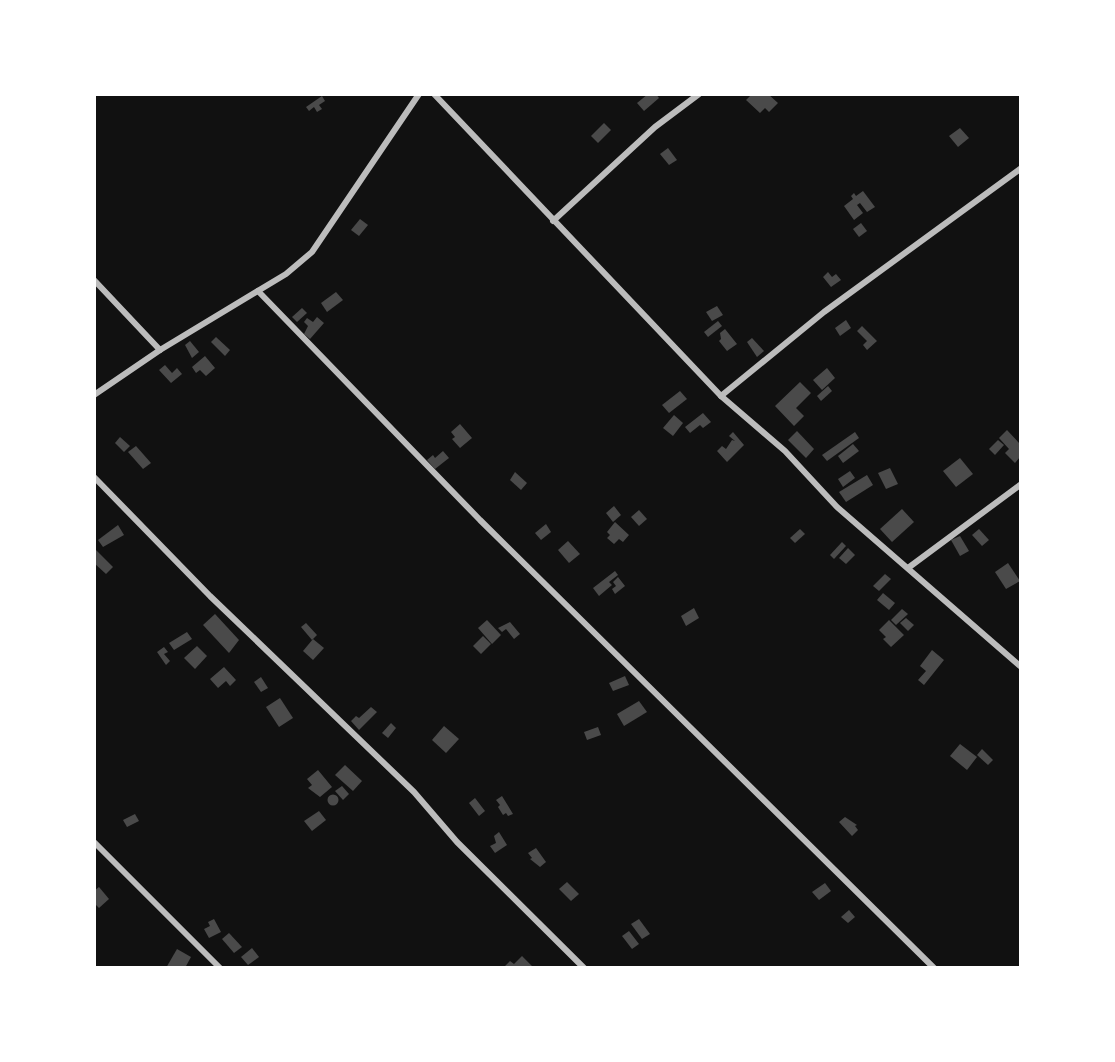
<svg xmlns="http://www.w3.org/2000/svg" width="1115" height="1062" font-family="'Asap Condensed',sans-serif">
  <style>
    .building { fill: #4a4a4a }
    .lines { fill: none; stroke-linecap: round; stroke-linejoin: round }
    .minor { stroke: #bcbcbc; stroke-width: 6 }
  </style>
  <rect width="100%" height="100%" fill="#111"/>
  <g class="building">
    <path d="M 648,94 L 656,94 L 659,98 L 644,111 L 637,103 Z"/>
    <path d="M 752,94 L 768,94 L 778,103 L 769,112 L 765,108 L 760,113 L 746,100 Z"/>
    <path d="M 322,96 L 325,101 L 319,105 L 322,109 L 317,112 L 314,107 L 309,111 L 306,107 Z"/>
    <path d="M 604,123 L 611,130 L 598,143 L 591,136 Z"/>
    <path d="M 960,128 L 969,138 L 958,147 L 949,136 Z"/>
    <path d="M 668,148 L 677,160 L 669,165 L 660,154 Z"/>
    <path d="M 863,191 L 875,207 L 867,212 L 860,203 L 857,205 L 863,213 L 854,220 L 844,206 L 853,199 L 851,196 L 854,193 L 856,196 Z"/>
    <path d="M 360,219 L 368,225 L 359,236 L 351,230 Z"/>
    <path d="M 861,223 L 867,231 L 859,237 L 853,229 Z"/>
    <path d="M 828,272 L 832,277 L 836,274 L 841,280 L 831,287 L 823,277 Z"/>
    <path d="M 336,292 L 343,300 L 327,312 L 321,303 Z"/>
    <path d="M 717,306 L 723,315 L 712,321 L 706,312 Z"/>
    <path d="M 302,308 L 307,313 L 297,322 L 292,317 Z"/>
    <path d="M 317,317 L 324,323 L 310,339 L 304,334 L 308,326 L 304,322 L 307,318 L 313,322 Z"/>
    <path d="M 846,320 L 851,328 L 840,336 L 835,328 Z"/>
    <path d="M 718,321 L 722,326 L 708,337 L 704,332 Z"/>
    <path d="M 862,326 L 877,341 L 867,350 L 863,345 L 867,341 L 857,331 Z"/>
    <path d="M 725,329 L 737,344 L 727,351 L 719,341 L 721,339 L 720,333 Z"/>
    <path d="M 216,337 L 230,350 L 225,356 L 211,342 Z"/>
    <path d="M 752,338 L 764,351 L 757,357 L 747,342 Z"/>
    <path d="M 190,341 L 199,352 L 192,358 L 185,345 Z"/>
    <path d="M 205,356 L 215,368 L 206,376 L 200,370 L 196,373 L 192,367 Z"/>
    <path d="M 165,365 L 172,373 L 177,368 L 182,374 L 171,383 L 159,370 Z"/>
    <path d="M 827,368 L 835,378 L 822,390 L 813,380 Z"/>
    <path d="M 800,382 L 811,393 L 796,408 L 804,416 L 794,426 L 775,406 Z"/>
    <path d="M 828,386 L 832,391 L 821,401 L 817,396 Z"/>
    <path d="M 680,391 L 687,399 L 669,413 L 662,405 Z"/>
    <path d="M 703,413 L 711,422 L 703,428 L 700,425 L 690,433 L 685,427 Z"/>
    <path d="M 674,415 L 683,423 L 673,436 L 663,428 Z"/>
    <path d="M 460,424 L 472,438 L 460,448 L 452,439 L 455,437 L 451,432 Z"/>
    <path d="M 1007,430 L 1020,444 L 1020,457 L 1015,463 L 1005,453 L 1009,449 L 999,438 Z"/>
    <path d="M 797,431 L 814,449 L 806,458 L 788,440 Z"/>
    <path d="M 733,432 L 744,445 L 727,462 L 717,451 L 722,446 L 726,449 L 732,440 L 735,441 L 729,436 Z"/>
    <path d="M 855,432 L 859,438 L 827,461 L 822,455 Z"/>
    <path d="M 120,437 L 130,446 L 124,452 L 115,443 Z"/>
    <path d="M 998,440 L 1004,445 L 995,455 L 989,449 Z"/>
    <path d="M 853,444 L 859,451 L 843,463 L 838,456 Z"/>
    <path d="M 136,446 L 151,463 L 143,469 L 128,452 Z"/>
    <path d="M 443,451 L 449,458 L 435,469 L 427,460 L 433,455 L 435,458 Z"/>
    <path d="M 960,458 L 973,474 L 956,487 L 943,471 Z"/>
    <path d="M 890,468 L 898,484 L 886,489 L 878,473 Z"/>
    <path d="M 850,471 L 855,478 L 843,487 L 838,479 Z"/>
    <path d="M 515,472 L 527,483 L 521,490 L 510,480 Z"/>
    <path d="M 867,475 L 873,485 L 846,502 L 839,492 Z"/>
    <path d="M 614,506 L 621,515 L 613,522 L 606,513 Z"/>
    <path d="M 902,509 L 914,522 L 892,542 L 880,529 Z"/>
    <path d="M 639,510 L 647,519 L 639,526 L 631,517 Z"/>
    <path d="M 615,522 L 629,535 L 623,542 L 619,539 L 614,544 L 607,538 L 610,535 L 607,532 Z"/>
    <path d="M 546,524 L 551,532 L 541,540 L 535,533 Z"/>
    <path d="M 118,525 L 124,535 L 103,547 L 98,540 Z"/>
    <path d="M 800,529 L 805,534 L 795,543 L 790,538 Z"/>
    <path d="M 979,529 L 989,540 L 982,546 L 972,535 Z"/>
    <path d="M 960,536 L 969,551 L 960,556 L 951,540 Z"/>
    <path d="M 568,541 L 580,554 L 569,563 L 558,550 Z"/>
    <path d="M 842,542 L 846,546 L 834,559 L 830,555 Z"/>
    <path d="M 848,548 L 855,555 L 846,564 L 839,558 Z"/>
    <path d="M 96,550 L 113,567 L 106,574 L 94,563 Z"/>
    <path d="M 1008,563 L 1020,581 L 1006,589 L 995,572 Z"/>
    <path d="M 615,571 L 618,575 L 609,582 L 612,585 L 599,596 L 593,588 Z"/>
    <path d="M 885,574 L 891,579 L 879,591 L 873,586 Z"/>
    <path d="M 618,577 L 625,586 L 615,594 L 612,589 L 616,586 L 613,582 Z"/>
    <path d="M 883,593 L 895,603 L 889,610 L 877,600 Z"/>
    <path d="M 694,608 L 699,618 L 686,626 L 681,616 Z"/>
    <path d="M 902,609 L 908,614 L 896,625 L 891,620 Z"/>
    <path d="M 215,614 L 239,640 L 229,653 L 203,625 Z"/>
    <path d="M 906,618 L 914,625 L 908,631 L 900,623 Z"/>
    <path d="M 487,620 L 501,635 L 492,644 L 478,628 Z"/>
    <path d="M 889,620 L 904,635 L 891,647 L 883,639 L 886,637 L 879,630 Z"/>
    <path d="M 510,622 L 520,634 L 514,639 L 506,629 L 502,632 L 498,628 Z"/>
    <path d="M 306,623 L 317,635 L 312,640 L 301,627 Z"/>
    <path d="M 187,632 L 192,639 L 174,650 L 169,643 Z"/>
    <path d="M 483,636 L 491,644 L 481,654 L 473,646 Z"/>
    <path d="M 313,639 L 324,648 L 313,660 L 303,651 Z"/>
    <path d="M 197,646 L 207,656 L 195,669 L 184,658 Z"/>
    <path d="M 164,647 L 168,652 L 164,654 L 170,661 L 166,665 L 157,652 Z"/>
    <path d="M 932,650 L 944,660 L 924,685 L 918,680 L 926,671 L 920,666 Z"/>
    <path d="M 224,667 L 236,680 L 230,686 L 226,681 L 218,688 L 210,679 Z"/>
    <path d="M 625,676 L 629,685 L 613,691 L 609,683 Z"/>
    <path d="M 261,677 L 268,688 L 261,692 L 254,682 Z"/>
    <path d="M 280,698 L 293,718 L 279,727 L 266,707 Z"/>
    <path d="M 639,701 L 647,712 L 624,726 L 617,714 Z"/>
    <path d="M 371,707 L 377,712 L 359,730 L 351,721 L 356,716 L 359,718 Z"/>
    <path d="M 391,723 L 396,728 L 388,738 L 382,733 Z"/>
    <path d="M 444,726 L 459,739 L 446,753 L 432,740 Z"/>
    <path d="M 598,727 L 601,735 L 587,740 L 584,732 Z"/>
    <path d="M 960,744 L 977,757 L 967,770 L 950,756 Z"/>
    <path d="M 982,749 L 993,760 L 988,765 L 977,755 Z"/>
    <path d="M 345,765 L 362,781 L 353,791 L 335,775 Z"/>
    <path d="M 318,770 L 332,787 L 320,797 L 308,788 L 312,785 L 307,779 Z"/>
    <path d="M 342,786 L 349,794 L 343,800 L 335,791 Z"/>
    <circle cx="333" cy="800" r="5.5"/>
    <path d="M 502,796 L 513,814 L 508,816 L 506,813 L 503,815 L 498,807 L 500,805 L 496,800 Z"/>
    <path d="M 475,798 L 485,811 L 479,816 L 469,803 Z"/>
    <path d="M 319,811 L 326,820 L 312,831 L 304,821 Z"/>
    <path d="M 135,814 L 139,821 L 127,827 L 123,820 Z"/>
    <path d="M 845,817 L 857,825 L 855,826 L 858,830 L 852,836 L 839,822 Z"/>
    <path d="M 499,832 L 507,845 L 495,853 L 490,846 L 496,843 L 494,836 Z"/>
    <path d="M 536,848 L 546,862 L 540,867 L 530,859 L 532,858 L 528,853 Z"/>
    <path d="M 567,882 L 579,894 L 571,901 L 559,889 Z"/>
    <path d="M 825,883 L 831,891 L 819,900 L 812,892 Z"/>
    <path d="M 99,887 L 109,899 L 99,908 L 94,903 L 94,891 Z"/>
    <path d="M 849,910 L 855,917 L 848,923 L 841,917 Z"/>
    <path d="M 214,919 L 221,932 L 209,938 L 204,929 L 210,926 L 208,922 Z"/>
    <path d="M 639,919 L 650,934 L 642,939 L 631,924 Z"/>
    <path d="M 629,931 L 639,944 L 632,949 L 622,936 Z"/>
    <path d="M 229,933 L 242,947 L 234,953 L 222,939 Z"/>
    <path d="M 252,948 L 259,957 L 248,965 L 241,957 Z"/>
    <path d="M 177,949 L 191,957 L 185,968 L 166,968 Z"/>
    <path d="M 522,956 L 532,966 L 530,968 L 505,966 L 510,961 L 514,964 Z"/>
  </g>
  <g class="lines">
    <g class="minor">
      <path d="M 434,94 L 721,396 L 785,451 L 837,507 L 1020,666"/>
      <path d="M 553,221 L 655,127 L 699,94"/>
      <path d="M 94,280 L 160,350"/>
      <path d="M 258,291 L 480,520 L 934,968"/>
      <path d="M 94,395 L 160,350 L 286,274 L 312,252 L 419,94"/>
      <path d="M 721,396 L 824,312 L 1020,169"/>
      <path d="M 94,477 L 210,596 L 414,792 L 457,842 L 584,968"/>
      <path d="M 908,568 L 1020,485"/>
      <path d="M 94,842 L 220,968"/>
    </g>
  </g>
  <rect width="1115" height="1062" fill="none" stroke="#ffffff" stroke-width="192"/>
</svg>
